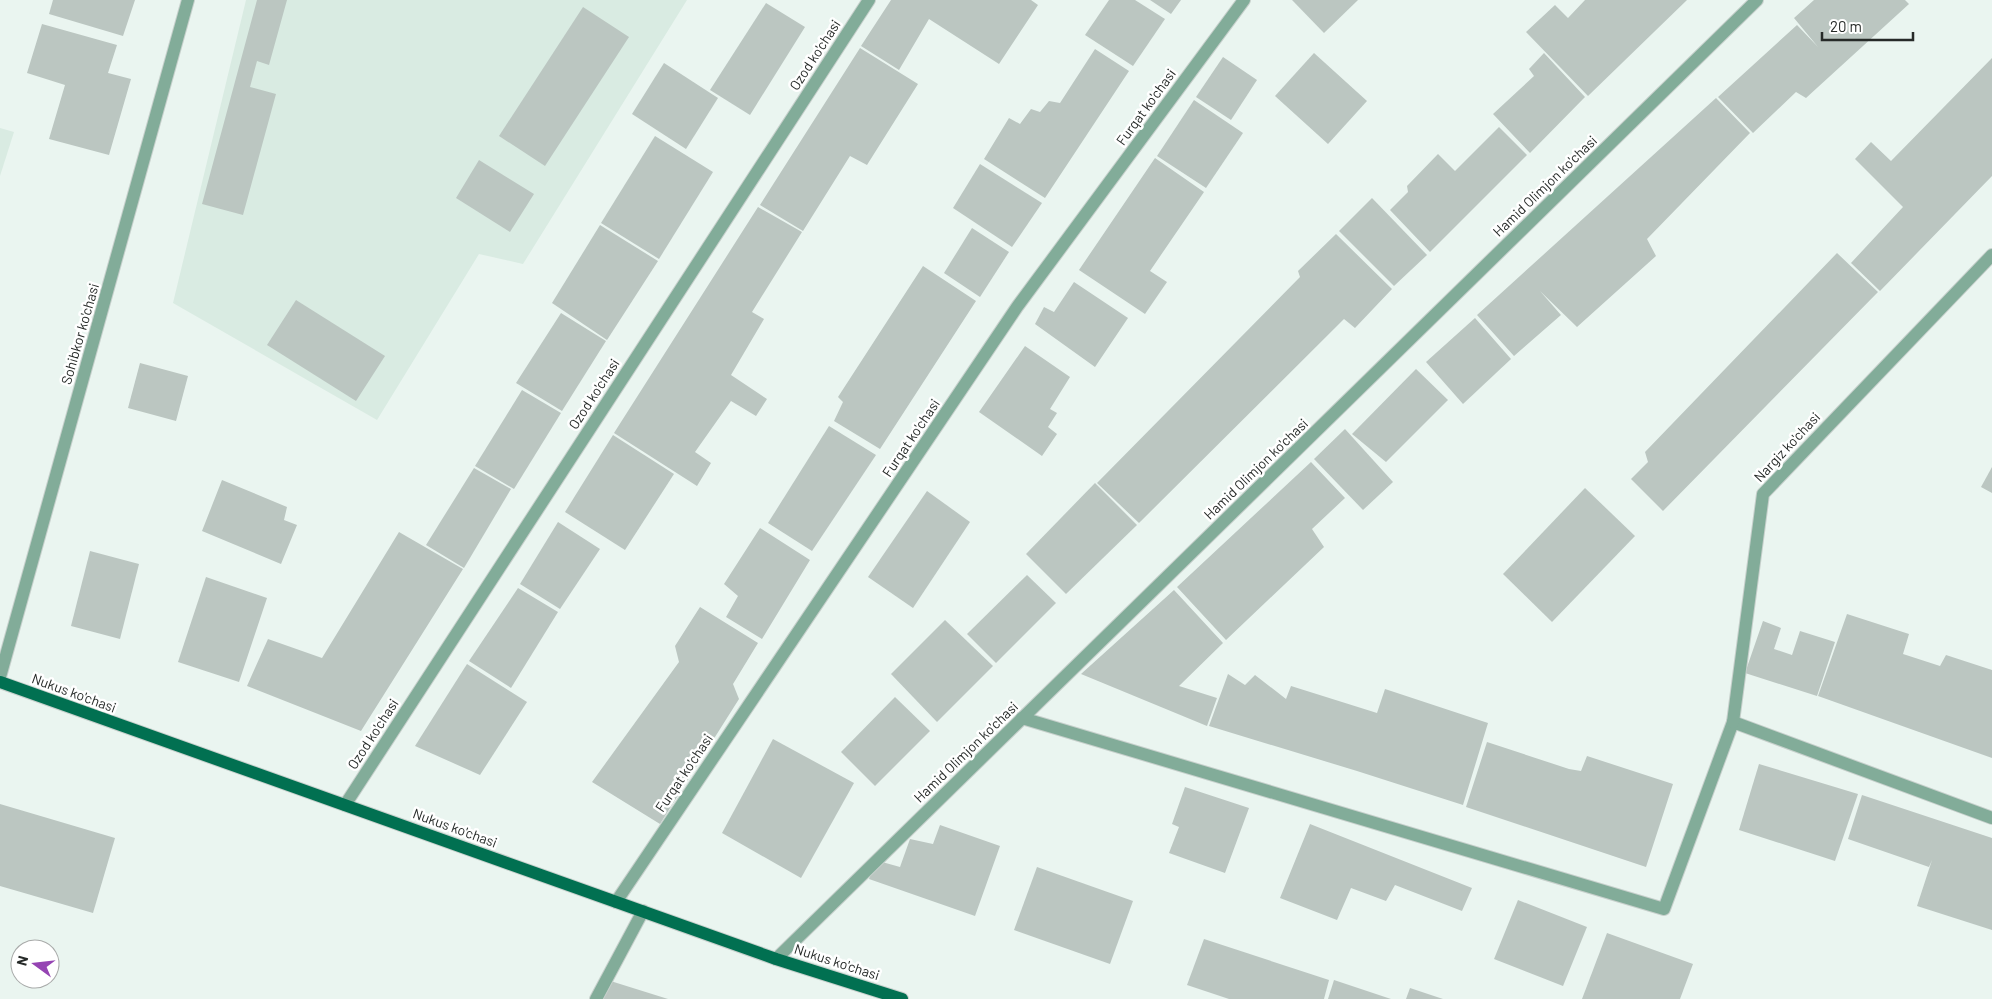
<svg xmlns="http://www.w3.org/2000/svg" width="1992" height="999" font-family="Barlow,sans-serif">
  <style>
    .built { fill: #d9ebe2 }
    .building { fill: #bbc6c1 }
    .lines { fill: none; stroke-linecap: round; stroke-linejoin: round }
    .minor-casing { stroke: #c7d0cc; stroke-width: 14 }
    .major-casing { stroke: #c7d0cc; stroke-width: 14 }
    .minor { stroke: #82ac99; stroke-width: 12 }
    .major { stroke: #017051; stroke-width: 12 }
    .labels { text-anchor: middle; stroke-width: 5; stroke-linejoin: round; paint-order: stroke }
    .street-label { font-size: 14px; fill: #262a28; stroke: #fff }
  </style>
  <rect width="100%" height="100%" fill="#eaf5f0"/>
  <g class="built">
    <path d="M 246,0 L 687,0 L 523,264 L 479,254 L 377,420 L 173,303 Z"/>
    <path d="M 0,128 L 14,132 L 0,176 Z"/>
  </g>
  <g class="building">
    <path d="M 53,0 L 135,0 L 123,36 L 49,14 Z"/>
    <path d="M 257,0 L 287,0 L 269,65 L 257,61 L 250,87 L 276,94 L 243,215 L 202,204 Z"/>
    <path d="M 891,0 L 1031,0 L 1038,5 L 999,64 L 929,19 L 899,70 L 861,46 Z"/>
    <path d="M 1109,0 L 1135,0 L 1165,19 L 1133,66 L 1085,35 Z"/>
    <path d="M 1150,0 L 1181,0 L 1171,14 Z"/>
    <path d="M 1292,0 L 1358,0 L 1324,33 Z"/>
    <path d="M 1585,0 L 1687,0 L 1588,96 L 1526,32 L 1555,5 L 1568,18 Z"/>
    <path d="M 1814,0 L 1905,0 L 1909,4 L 1806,98 L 1796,92 L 1753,133 L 1718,97 L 1797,25 L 1818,47 L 1794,18 Z"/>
    <path d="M 766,3 L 805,27 L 750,115 L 710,90 Z"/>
    <path d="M 583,7 L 629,37 L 545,166 L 499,136 Z"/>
    <path d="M 42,24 L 117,45 L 108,73 L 131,79 L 109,155 L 49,139 L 65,85 L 27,73 Z"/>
    <path d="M 860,48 L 918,84 L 867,165 L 850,156 L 803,231 L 760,205 Z"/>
    <path d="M 1095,49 L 1129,71 L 1045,198 L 984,159 L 1009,118 L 1020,124 L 1031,109 L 1040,112 L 1049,101 L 1060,103 Z"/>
    <path d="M 1314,53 L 1367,101 L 1328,144 L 1275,96 Z"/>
    <path d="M 1544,53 L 1585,97 L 1530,153 L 1493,114 L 1534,76 L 1529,69 Z"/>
    <path d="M 1223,57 L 1257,80 L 1231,120 L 1196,97 Z"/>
    <path d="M 1992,58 L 1992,176 L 1880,291 L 1851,263 L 1903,207 L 1855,159 L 1871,142 L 1891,161 Z"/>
    <path d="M 664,63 L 718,98 L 686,149 L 632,114 Z"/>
    <path d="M 1716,98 L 1750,133 L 1647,239 L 1656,256 L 1577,327 L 1540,291 L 1561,315 L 1514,356 L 1477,315 Z"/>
    <path d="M 1194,100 L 1243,133 L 1206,188 L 1157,156 Z"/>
    <path d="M 1499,127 L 1527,155 L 1430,252 L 1390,210 L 1408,192 L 1407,186 L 1438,154 L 1455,171 Z"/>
    <path d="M 655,136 L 713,172 L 659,259 L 601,223 Z"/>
    <path d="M 1155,158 L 1204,192 L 1150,271 L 1167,282 L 1145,314 L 1079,270 Z"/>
    <path d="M 479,160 L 534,194 L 510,232 L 456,198 Z"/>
    <path d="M 980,164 L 1042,203 L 1012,247 L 953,208 Z"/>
    <path d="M 1372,198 L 1427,255 L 1394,286 L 1339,231 Z"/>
    <path d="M 758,207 L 802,232 L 752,312 L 764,319 L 731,375 L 767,399 L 756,416 L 731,401 L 695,452 L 711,463 L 697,486 L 614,433 Z"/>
    <path d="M 600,225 L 658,261 L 607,340 L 552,303 Z"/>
    <path d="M 972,228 L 1009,252 L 980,297 L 944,273 Z"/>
    <path d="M 1336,234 L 1392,289 L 1355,328 L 1344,319 L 1139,523 L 1097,483 L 1300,277 L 1298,271 Z"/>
    <path d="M 1837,253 L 1878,292 L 1663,511 L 1631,479 L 1648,462 L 1645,452 Z"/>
    <path d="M 923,266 L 976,301 L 880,449 L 834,421 L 843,402 L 838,397 Z"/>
    <path d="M 1074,282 L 1128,318 L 1095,367 L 1035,324 L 1044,307 L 1054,312 Z"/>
    <path d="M 296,300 L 385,356 L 356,401 L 267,345 Z"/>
    <path d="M 561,313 L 606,341 L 562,411 L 516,383 Z"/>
    <path d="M 1475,318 L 1511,359 L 1463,404 L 1426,362 Z"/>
    <path d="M 1025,346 L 1070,377 L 1050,409 L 1057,413 L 1048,427 L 1057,434 L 1042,456 L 979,412 Z"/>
    <path d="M 140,363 L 188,376 L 176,421 L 128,408 Z"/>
    <path d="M 1416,369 L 1448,400 L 1386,462 L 1352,434 Z"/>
    <path d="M 522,390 L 561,413 L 514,489 L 475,466 Z"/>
    <path d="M 829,426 L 876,455 L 812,551 L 768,523 Z"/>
    <path d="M 1345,429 L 1393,482 L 1363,510 L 1314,459 Z"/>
    <path d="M 613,435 L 674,474 L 625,550 L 565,512 Z"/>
    <path d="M 1311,462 L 1345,498 L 1312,529 L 1324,547 L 1226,640 L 1177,587 Z"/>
    <path d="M 1992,467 L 1992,493 L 1981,487 Z"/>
    <path d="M 474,468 L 511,489 L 464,568 L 426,545 Z"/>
    <path d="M 222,480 L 287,507 L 284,520 L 297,525 L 281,564 L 202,531 Z"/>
    <path d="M 1095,483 L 1137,525 L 1066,594 L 1026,554 Z"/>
    <path d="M 1585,488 L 1635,536 L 1552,622 L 1503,574 Z"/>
    <path d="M 927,491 L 970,522 L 913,608 L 868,577 Z"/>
    <path d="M 558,522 L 600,549 L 560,609 L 520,584 Z"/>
    <path d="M 760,528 L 810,560 L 762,639 L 726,617 L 738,596 L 724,584 Z"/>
    <path d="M 399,532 L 463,569 L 361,731 L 247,686 L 268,639 L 322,658 Z"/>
    <path d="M 90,551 L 139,564 L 120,639 L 71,626 Z"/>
    <path d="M 1027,575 L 1056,603 L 996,663 L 967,634 Z"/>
    <path d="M 206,577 L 267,598 L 239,682 L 178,662 Z"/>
    <path d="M 518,588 L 558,612 L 511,688 L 469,661 Z"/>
    <path d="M 1174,590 L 1223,643 L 1179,686 L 1217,698 L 1207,726 L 1081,674 Z"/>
    <path d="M 700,607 L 758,643 L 733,684 L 739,699 L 660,824 L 592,782 L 679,662 L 675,646 Z"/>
    <path d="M 1847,614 L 1909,634 L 1903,654 L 1940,666 L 1946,655 L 1992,670 L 1992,758 L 1818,696 Z"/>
    <path d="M 945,620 L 993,666 L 937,722 L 891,674 Z"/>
    <path d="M 1763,621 L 1781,628 L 1774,649 L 1792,655 L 1800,631 L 1835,642 L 1817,696 L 1745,673 Z"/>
    <path d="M 467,664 L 527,702 L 480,775 L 415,746 Z"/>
    <path d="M 1228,674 L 1245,685 L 1255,675 L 1286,699 L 1291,686 L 1377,713 L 1385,689 L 1488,723 L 1463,805 L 1357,771 L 1209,726 Z"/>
    <path d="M 895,697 L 930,731 L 875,786 L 841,752 Z"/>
    <path d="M 773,739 L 854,783 L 801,878 L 722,833 Z"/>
    <path d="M 1487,742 L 1569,769 L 1581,771 L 1587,756 L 1673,784 L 1646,867 L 1466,807 Z"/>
    <path d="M 1759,764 L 1858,794 L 1835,861 L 1739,830 Z"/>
    <path d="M 1185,787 L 1249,808 L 1225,873 L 1169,853 L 1179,827 L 1172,824 Z"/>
    <path d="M 1862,795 L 1992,838 L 1992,930 L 1917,906 L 1932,860 L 1929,867 L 1848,839 Z"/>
    <path d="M 0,804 L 115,838 L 93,913 L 0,886 Z"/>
    <path d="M 1310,824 L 1472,888 L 1462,911 L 1395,885 L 1386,901 L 1351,888 L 1337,920 L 1280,898 Z"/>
    <path d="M 940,825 L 1000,846 L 975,916 L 869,879 L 875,860 L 900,867 L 910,839 L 933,844 Z"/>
    <path d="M 1037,867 L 1133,901 L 1110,964 L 1014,930 Z"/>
    <path d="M 1518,900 L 1587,927 L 1563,986 L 1494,959 Z"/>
    <path d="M 1607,933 L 1693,964 L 1680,999 L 1582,999 Z"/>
    <path d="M 1204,939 L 1329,980 L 1324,999 L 1229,999 L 1187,985 Z"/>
    <path d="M 601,978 L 668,999 L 594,999 Z"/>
    <path d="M 1334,980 L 1391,999 L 1328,999 Z"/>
    <path d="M 1410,988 L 1443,999 L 1406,999 Z"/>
  </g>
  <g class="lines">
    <defs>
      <g id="minor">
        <path d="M 0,677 L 188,0"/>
        <path d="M 1022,718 L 1664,909 L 1733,722 L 1992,818"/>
        <path d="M 1733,722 L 1763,494 L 1992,255"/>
        <path d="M 345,805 L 869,0"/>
        <path d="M 616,902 L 1017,307 L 1244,0"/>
        <path d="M 776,959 L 1757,0"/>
        <path d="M 596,999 L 643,911"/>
      </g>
      <path id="major" d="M 0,682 L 776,959 L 902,999"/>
    </defs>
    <use href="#minor" class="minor-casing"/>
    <use href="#major" class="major-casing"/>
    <use href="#minor" class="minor"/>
    <use href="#major" class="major"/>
  </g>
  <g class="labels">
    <g class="street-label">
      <text transform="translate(815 55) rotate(-57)" y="5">Ozod ko'chasi</text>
      <text transform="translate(1146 107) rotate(-54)" y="5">Furqat ko'chasi</text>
      <text transform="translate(1545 186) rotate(-44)" y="5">Hamid Olimjon ko'chasi</text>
      <text transform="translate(80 334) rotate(-74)" y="5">Sohibkor ko'chasi</text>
      <text transform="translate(594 394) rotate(-57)" y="5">Ozod ko'chasi</text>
      <text transform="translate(911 438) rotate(-56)" y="5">Furqat ko'chasi</text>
      <text transform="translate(1787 447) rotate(-47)" y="5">Nargiz ko'chasi</text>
      <text transform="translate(1256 469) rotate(-44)" y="5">Hamid Olimjon ko'chasi</text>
      <text transform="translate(74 693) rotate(20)" y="5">Nukus ko'chasi</text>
      <text transform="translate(373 734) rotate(-57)" y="5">Ozod ko'chasi</text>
      <text transform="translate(966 752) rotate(-44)" y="5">Hamid Olimjon ko'chasi</text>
      <text transform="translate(684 773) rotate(-56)" y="5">Furqat ko'chasi</text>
      <text transform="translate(455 828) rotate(20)" y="5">Nukus ko'chasi</text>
      <text transform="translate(837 962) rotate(18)" y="5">Nukus ko'chasi</text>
    </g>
  </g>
  <g transform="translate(35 964) rotate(285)"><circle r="24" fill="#ffffff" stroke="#a8aaa9"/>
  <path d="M0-4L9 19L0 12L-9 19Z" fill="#9544b3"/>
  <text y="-8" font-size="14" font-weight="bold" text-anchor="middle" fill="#262a28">N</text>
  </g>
  <path d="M1822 32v8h91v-8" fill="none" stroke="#262a28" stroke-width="2.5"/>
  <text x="1830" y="32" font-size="15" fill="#262a28" stroke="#ffffff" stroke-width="4" paint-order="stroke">20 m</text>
</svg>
